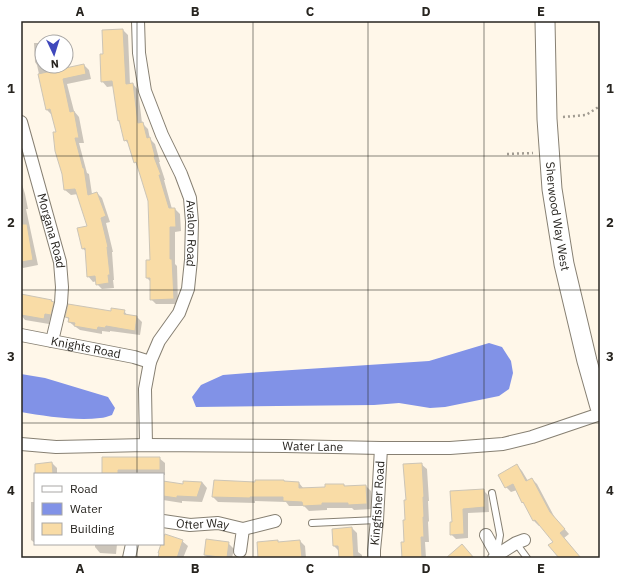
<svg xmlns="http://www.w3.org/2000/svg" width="621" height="579" font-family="'IBM Plex Sans',sans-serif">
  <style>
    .water { fill: #8192e7 }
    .shadow { fill: #0003 }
    .building { fill: #f9dca6; stroke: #ccc5b7 }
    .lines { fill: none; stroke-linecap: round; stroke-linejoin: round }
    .service-casing { stroke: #878073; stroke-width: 8 }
    .minor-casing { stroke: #878073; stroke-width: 14 }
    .trunk-casing { stroke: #878073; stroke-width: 21 }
    .path { stroke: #a19b91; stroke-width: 2.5; stroke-dasharray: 2 3; stroke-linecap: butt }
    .service { stroke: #fff; stroke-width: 6 }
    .minor { stroke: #fff; stroke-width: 12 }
    .trunk { stroke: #fff; stroke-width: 19 }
    .grid { fill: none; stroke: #27241f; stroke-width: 1; stroke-opacity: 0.55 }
    .labels { text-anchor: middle; stroke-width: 4; stroke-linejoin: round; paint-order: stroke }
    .street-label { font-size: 12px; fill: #27241f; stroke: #fff }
    .neatline { fill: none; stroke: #27241f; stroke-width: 1.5 }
    .grid-label { font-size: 13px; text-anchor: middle; font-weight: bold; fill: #27241f }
  </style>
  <rect width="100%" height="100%" fill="#fff7e9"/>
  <g class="water">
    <path d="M 489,343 L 502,347 L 511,361 L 513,373 L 509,389 L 499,396 L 445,407 L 430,408 L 399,403 L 374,405 L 196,407 L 192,397 L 201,385 L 223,375 L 248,373 L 429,361 Z"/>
    <path d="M 21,374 L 45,378 L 108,397 L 115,408 L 112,415 C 108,416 104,418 100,418 C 76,421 44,416 21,412 Z"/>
  </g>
  <g class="shadow">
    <path d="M 123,30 L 128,35 L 130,85 L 133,84 L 138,90 L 142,123 L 148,129 L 150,139 L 155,144 L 160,162 L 159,162 L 165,180 L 164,180 L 172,209 L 175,209 L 180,214 L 181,231 L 175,232 L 175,264 L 177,266 L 178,304 L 156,304 L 151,299 L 151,282 L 147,278 L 147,261 L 151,261 L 149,201 L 138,166 L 135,162 L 130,145 L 125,140 L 121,123 L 118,121 L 114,86 L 107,87 L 102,81 L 104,55 Z"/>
    <path d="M 34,43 L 42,43 L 42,66 L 51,66 L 52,72 L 84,65 L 89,70 L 91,79 L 67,84 L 74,111 L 79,117 L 84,143 L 79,143 L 87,173 L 89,174 L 92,194 L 97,193 L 102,198 L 110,222 L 106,223 L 113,252 L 112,252 L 114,280 L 113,280 L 114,288 L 102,289 L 97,284 L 97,281 L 93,282 L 88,276 L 86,251 L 83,249 L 89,226 L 78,194 L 71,195 L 65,190 L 57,133 L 52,115 L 47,110 L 37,65 L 35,62 Z"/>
    <path d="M 21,181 L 25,194 L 28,209 L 26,209 L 38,265 L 23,268 L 21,266 Z"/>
    <path d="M 21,295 L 51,301 L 58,308 L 56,319 L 50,319 L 49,324 L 25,320 L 21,315 Z"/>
    <path d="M 124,311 L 128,316 L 137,317 L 142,322 L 140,335 L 110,331 L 110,332 L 102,331 L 102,334 L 80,330 L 69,322 L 70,320 L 66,317 Z"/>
    <path d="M 159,458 L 165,463 L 165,475 L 103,474 Z"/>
    <path d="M 52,463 L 57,468 L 57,474 L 36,474 Z"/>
    <path d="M 421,464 L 427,469 L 429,501 L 428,501 L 429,521 L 428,522 L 429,542 L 425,542 L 426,558 L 403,558 L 405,543 L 407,501 Z"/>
    <path d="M 517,465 L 522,471 L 528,481 L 532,479 L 537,484 L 555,518 L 569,534 L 564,538 L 580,558 L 560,558 L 554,542 L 540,525 L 539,526 L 534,521 L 526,505 L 523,502 L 517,490 L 511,492 L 506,487 Z"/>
    <path d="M 163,482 L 184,485 L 184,482 L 202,482 L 207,488 L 202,502 L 182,501 L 182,503 L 163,500 Z"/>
    <path d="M 299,483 L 304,489 L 326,488 L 326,485 L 344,485 L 346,487 L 366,486 L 371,491 L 372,509 L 354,510 L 352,508 L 327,508 L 327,510 L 309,511 L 304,506 L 289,506 L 286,502 L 255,501 L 255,503 L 218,502 L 213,497 Z"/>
    <path d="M 483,490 L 488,495 L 489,512 L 468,513 L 468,538 L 456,539 L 451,534 L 453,523 L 451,492 Z"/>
    <path d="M 31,502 L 35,502 L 35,543 L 31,540 Z"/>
    <path d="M 352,528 L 357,533 L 358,552 L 362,555 L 362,558 L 340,558 L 339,551 L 334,546 L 333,529 Z"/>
    <path d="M 182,541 L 188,546 L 183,558 L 158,558 L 163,542 Z"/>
    <path d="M 300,541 L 305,546 L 306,558 L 259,558 L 278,542 L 279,543 Z"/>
    <path d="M 228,543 L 234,549 L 232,558 L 208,558 L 205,555 Z"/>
    <rect x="36" y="544" width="20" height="1"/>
    <path d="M 95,544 L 117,544 L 116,554 L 100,553 L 95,547 Z"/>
  </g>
  <g class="building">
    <path d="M 123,29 L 126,84 L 133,83 L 138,123 L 143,122 L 147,138 L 150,137 L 155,156 L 154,157 L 161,175 L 159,175 L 169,208 L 175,208 L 176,227 L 170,227 L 170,259 L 172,259 L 174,299 L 150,300 L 150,278 L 146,278 L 146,260 L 150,260 L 148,201 L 136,162 L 134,163 L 127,140 L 124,141 L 119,120 L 118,121 L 112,81 L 101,82 L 100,54 L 103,54 L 102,30 Z"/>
    <path d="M 84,64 L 86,74 L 63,79 L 70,112 L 74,111 L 79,138 L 75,138 L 83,168 L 84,168 L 88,195 L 97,192 L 106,216 L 101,218 L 108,247 L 107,247 L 110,275 L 108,275 L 109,283 L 96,285 L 95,276 L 87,277 L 85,248 L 82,249 L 77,228 L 87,226 L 75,189 L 64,190 L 62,174 L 55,151 L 53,132 L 56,132 L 50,109 L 46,110 L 38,74 Z"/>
    <path d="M 21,224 L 27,224 L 33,260 L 21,262 Z"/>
    <path d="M 21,294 L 52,300 L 51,301 L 54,302 L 51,315 L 45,314 L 44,319 L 21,315 Z"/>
    <path d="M 68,304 L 111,311 L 111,308 L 125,310 L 124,314 L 137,316 L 135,331 L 106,326 L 105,328 L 98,327 L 97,330 L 74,326 L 75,323 L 68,322 L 69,318 L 65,317 Z"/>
    <path d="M 102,457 L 160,457 L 160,470 L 118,470 L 118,474 L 102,474 Z"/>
    <path d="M 52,462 L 53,474 L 35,474 L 35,464 Z"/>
    <path d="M 422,463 L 424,497 L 423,497 L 424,517 L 423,517 L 424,537 L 421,537 L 422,558 L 402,558 L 401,542 L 404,542 L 403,520 L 405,520 L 404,500 L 406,500 L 403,464 Z"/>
    <path d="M 517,464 L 526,481 L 532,478 L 550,512 L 565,529 L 560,533 L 581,558 L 559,558 L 548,545 L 553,542 L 535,520 L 533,521 L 523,502 L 522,503 L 513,484 L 505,488 L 498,475 Z"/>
    <path d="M 214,480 L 255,482 L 255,480 L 284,480 L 284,481 L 299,482 L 299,488 L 325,487 L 325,484 L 344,484 L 344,486 L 366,485 L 367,504 L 348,505 L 348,503 L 322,503 L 322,505 L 303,506 L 302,502 L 283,501 L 283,497 L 250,497 L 250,498 L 212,497 Z"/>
    <path d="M 163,481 L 183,484 L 183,481 L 202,482 L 197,497 L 177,496 L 177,498 L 163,496 Z"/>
    <path d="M 484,489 L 485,507 L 463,509 L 464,534 L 450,535 L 450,522 L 452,522 L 450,491 Z"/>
    <path d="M 352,527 L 354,558 L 339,558 L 338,546 L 333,546 L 332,529 Z"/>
    <path d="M 165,534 L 183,540 L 177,558 L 158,558 L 159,553 L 158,553 L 161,544 L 163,544 L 163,538 Z"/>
    <path d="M 206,539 L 229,542 L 227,558 L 204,555 Z"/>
    <path d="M 278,540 L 278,542 L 300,540 L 302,558 L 258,558 L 257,542 Z"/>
    <path d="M 462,544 L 474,558 L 446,558 Z"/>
  </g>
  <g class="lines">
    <defs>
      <g id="service">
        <path d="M 492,493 L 500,535 L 497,552"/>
        <path d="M 312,523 L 377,520"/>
        <path d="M 516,543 L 527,558"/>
      </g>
      <g id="minor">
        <path id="s1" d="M 138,21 L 139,53 L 145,91 L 162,135 L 181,174 L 190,198 L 192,222 L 191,260 L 188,289 L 179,313 L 159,341 L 150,362 L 145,389 L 146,445"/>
        <path id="s2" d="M 21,122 L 60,262 L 62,287 L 61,303 L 52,341"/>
        <path id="s3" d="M 21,335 L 134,357 L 150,362"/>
        <path id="s4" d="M 21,444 L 56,447 L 146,445 L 285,446 L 381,448 L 450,448 L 503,444 L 532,437 L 600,414"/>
        <path id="s5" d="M 163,521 L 190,525 L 218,523 L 243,529 L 240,551"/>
        <path d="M 243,529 L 275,521"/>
        <path d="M 486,535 L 497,555 L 494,558"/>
        <path d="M 497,555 L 516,543 L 524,540"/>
        <path d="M 129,558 L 132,544"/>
        <path id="s6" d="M 374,558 L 374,550 L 377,520 L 381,448"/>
      </g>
      <g id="trunk">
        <path id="s7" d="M 545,21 L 547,119 L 552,189 L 564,264 L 587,361 L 600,407"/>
      </g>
    </defs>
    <use href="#service" class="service-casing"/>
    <use href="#minor" class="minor-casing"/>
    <use href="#trunk" class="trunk-casing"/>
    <g class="path">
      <path d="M 563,117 L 586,115 L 600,106"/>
      <path d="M 507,154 L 533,153"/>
    </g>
    <use href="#service" class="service"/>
    <use href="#minor" class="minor"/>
    <use href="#trunk" class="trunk"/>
  </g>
  <path class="grid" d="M 137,21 L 137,474M 253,21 L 253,558M 368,21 L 368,558M 484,21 L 484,558M 21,156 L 600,156M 21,290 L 600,290M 21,423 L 600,423M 137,544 L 137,558"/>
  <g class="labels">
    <g class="street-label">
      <text dy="4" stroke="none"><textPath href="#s7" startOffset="196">Sherwood Way West</textPath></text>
      <text dy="4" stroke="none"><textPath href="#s2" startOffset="113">Morgana Road</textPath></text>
      <text dy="4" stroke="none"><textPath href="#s1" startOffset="222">Avalon Road</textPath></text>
      <text dy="4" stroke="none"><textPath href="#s3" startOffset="66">Knights Road</textPath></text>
      <text dy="4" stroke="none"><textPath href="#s4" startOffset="292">Water Lane</textPath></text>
      <text dy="4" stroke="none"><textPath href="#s6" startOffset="55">Kingfisher Road</textPath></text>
      <text dy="4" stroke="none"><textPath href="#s5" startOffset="40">Otter Way</textPath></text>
    </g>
  </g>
  <rect width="621" height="579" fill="none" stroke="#ffffff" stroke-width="44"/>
  <rect x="34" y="473" width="130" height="72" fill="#ffffff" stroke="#a9a7a5"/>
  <rect x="42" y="486" width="20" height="6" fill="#ffffff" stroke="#a9a7a5"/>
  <text x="70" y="493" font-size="12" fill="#27241f">Road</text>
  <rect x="42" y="503" width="20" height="12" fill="#8192e7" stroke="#a9a7a5"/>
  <text x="70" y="513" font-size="12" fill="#27241f">Water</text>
  <rect x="42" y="523" width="20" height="12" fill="#f9dca6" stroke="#a9a7a5"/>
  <text x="70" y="533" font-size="12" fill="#27241f">Building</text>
  <g transform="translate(54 54) rotate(176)"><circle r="19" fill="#ffffff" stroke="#a9a7a5"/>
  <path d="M0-3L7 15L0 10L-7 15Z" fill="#3f48bc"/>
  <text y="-6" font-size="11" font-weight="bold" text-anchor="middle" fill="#27241f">N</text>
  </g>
  <rect x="22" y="22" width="577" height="535" class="neatline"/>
  <g class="grid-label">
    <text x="80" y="16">A</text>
    <text x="195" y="16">B</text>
    <text x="310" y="16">C</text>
    <text x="426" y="16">D</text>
    <text x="541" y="16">E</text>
    <text x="11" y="93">1</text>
    <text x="610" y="93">1</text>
    <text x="11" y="227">2</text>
    <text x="610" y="227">2</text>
    <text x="11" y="361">3</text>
    <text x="610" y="361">3</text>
    <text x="11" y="495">4</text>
    <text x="610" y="495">4</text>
    <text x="80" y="573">A</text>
    <text x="195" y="573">B</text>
    <text x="310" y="573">C</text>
    <text x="426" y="573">D</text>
    <text x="541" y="573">E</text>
  </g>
</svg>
